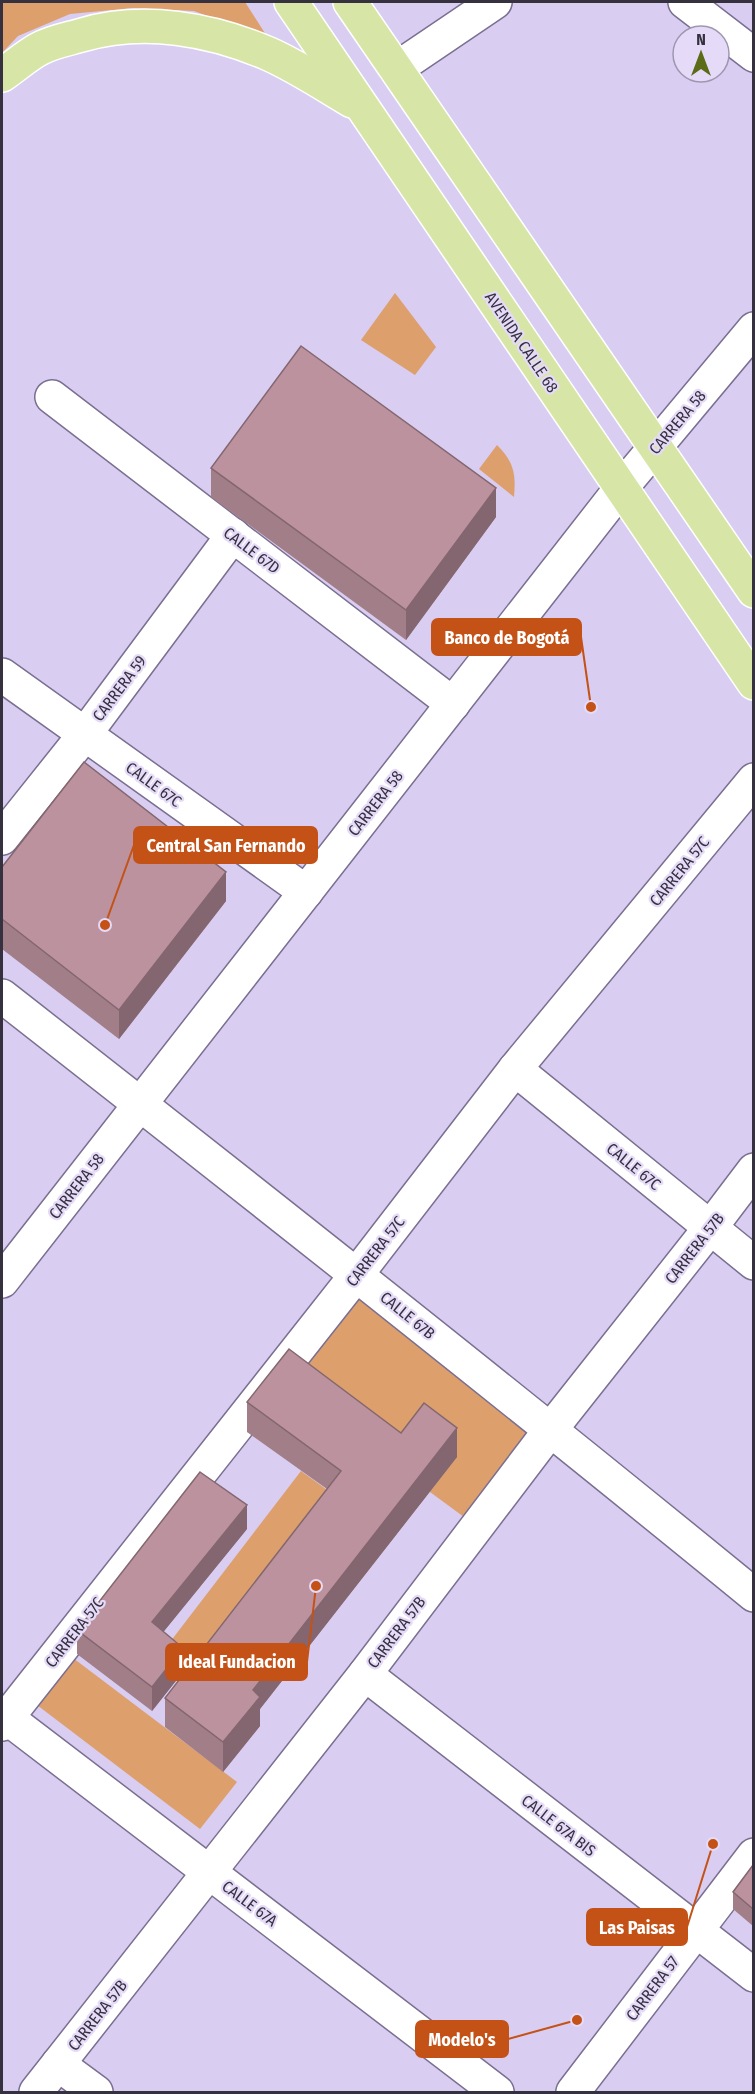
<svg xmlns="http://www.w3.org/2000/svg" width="755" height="2094" font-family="'Fira Sans Condensed',sans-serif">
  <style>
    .green { fill: #dd9f6c }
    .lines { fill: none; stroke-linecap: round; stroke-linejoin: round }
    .minor-casing { stroke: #7a6f90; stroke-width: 36 }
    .major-casing { stroke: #fff; stroke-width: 36 }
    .minor { stroke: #fff; stroke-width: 33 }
    .major { stroke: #d7e6a6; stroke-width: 33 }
    .wall { fill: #a17e88 }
    .shaded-wall { fill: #83666f }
    .building { fill: #bb929e; stroke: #83666f; stroke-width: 1.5 }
    .labels { text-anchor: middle; stroke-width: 4.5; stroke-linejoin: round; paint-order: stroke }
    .street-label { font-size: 16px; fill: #36313f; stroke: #e5dbf9 }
    .leader { fill: none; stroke: #c45116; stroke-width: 2 }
    .callout-dot { fill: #c45116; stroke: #e5dbf9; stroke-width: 2 }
    .callout { fill: #c45116; stroke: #c45116; stroke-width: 2 }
    .callout-label { font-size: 18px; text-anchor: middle; font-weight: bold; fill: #fff }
  </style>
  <rect width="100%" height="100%" fill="#d9cdf2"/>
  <g class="green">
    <path d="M 2,2 L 245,2 L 268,38 L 194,11 L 133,8 L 70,14 L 18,36 L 2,53 Z"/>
    <path d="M 395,293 L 436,347 L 415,375 L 361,340 Z"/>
    <path d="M 497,445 C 514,462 516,474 514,497 L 479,469 Z"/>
    <path d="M 351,1292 L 534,1429 L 464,1517 L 430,1492 L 401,1462 L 289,1378 Z"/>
    <path d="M 301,1471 L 341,1500 L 208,1672 L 170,1642 Z"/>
    <path d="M 73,1658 L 237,1782 L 200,1829 L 37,1705 Z"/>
  </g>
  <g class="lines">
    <defs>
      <g id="minor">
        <path d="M 685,2 L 754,55"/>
        <path d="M 396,69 L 495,2"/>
        <path d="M 52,397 L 453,704"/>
        <path d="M 2,675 L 306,892"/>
        <path d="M 2,838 L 85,734 L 233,535"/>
        <path d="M 2,996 C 254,1193 506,1392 754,1595"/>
        <path d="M 515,1069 L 754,1263"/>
        <path d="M 2,1281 L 622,487 L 754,329"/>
        <path d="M 365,1674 L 754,1975"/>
        <path d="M 2,1714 L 497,2092"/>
        <path d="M 2,1724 L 357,1274 L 515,1069 L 754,780"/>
        <path d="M 58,2064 L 96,2092"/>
        <path d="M 36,2092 L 365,1674 L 551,1429 L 710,1228 L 754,1170"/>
        <path d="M 573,2092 L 754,1855"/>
      </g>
      <g id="major">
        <path d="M 291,2 L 754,683"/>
        <path d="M 350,2 L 754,591"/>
        <path d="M 2,75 C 14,67 26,56 39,49 C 51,42 68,39 82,35 C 144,17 211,29 269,54 C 298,67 325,85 352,101"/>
      </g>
    </defs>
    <use href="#minor" class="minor-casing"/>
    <use href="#major" class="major-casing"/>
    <use href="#minor" class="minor"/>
    <use href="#major" class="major"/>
  </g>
  <g class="wall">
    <path d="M 211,468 L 496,517 L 406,640 L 211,497 Z"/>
    <path d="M 2,867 L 226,901 L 119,1039 L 2,949 Z"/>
    <path d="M 247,1402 L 457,1457 L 260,1709 L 260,1726 L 223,1772 L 165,1727 L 165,1698 L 327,1489 L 247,1432 Z"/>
    <path d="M 247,1529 L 163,1632 L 183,1672 L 152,1711 L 77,1654 L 77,1630 Z"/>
    <path d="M 753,1865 L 753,1926 L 733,1909 L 733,1892 Z"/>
  </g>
  <g class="shaded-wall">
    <path d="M 496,488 L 496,517 L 406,640 L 406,610 Z"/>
    <path d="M 226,872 L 226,901 L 119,1039 L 119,1010 Z"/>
    <path d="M 457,1428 L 457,1457 L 260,1709 L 260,1726 L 223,1772 L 223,1742 L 253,1690 Z"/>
    <path d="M 247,1505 L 247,1529 L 152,1646 L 152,1622 Z"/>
    <path d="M 183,1648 L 183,1672 L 152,1711 L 152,1687 Z"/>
  </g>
  <g class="building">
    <path d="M 301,346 L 496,488 L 406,610 L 211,468 Z"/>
    <path d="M 84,762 L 226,872 L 119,1010 L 2,919 L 2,867 Z"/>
    <path d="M 289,1349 L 401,1433 L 424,1403 L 457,1428 L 253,1690 L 260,1697 L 223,1742 L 165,1698 L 341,1471 L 247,1402 Z"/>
    <path d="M 200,1472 L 247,1505 L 152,1622 L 183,1648 L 152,1687 L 77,1630 Z"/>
    <path d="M 753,1865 L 753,1909 L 733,1892 Z"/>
  </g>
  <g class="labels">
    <g class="street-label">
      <text transform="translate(522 342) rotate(56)" y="6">AVENIDA CALLE 68</text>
      <text transform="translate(677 422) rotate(-50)" y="6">CARRERA 58</text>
      <text transform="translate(252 550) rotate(37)" y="6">CALLE 67D</text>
      <text transform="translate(119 688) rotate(-53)" y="6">CARRERA 59</text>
      <text transform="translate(154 784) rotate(36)" y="6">CALLE 67C</text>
      <text transform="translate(375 803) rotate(-52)" y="6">CARRERA 58</text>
      <text transform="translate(679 871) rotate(-51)" y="6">CARRERA 57C</text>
      <text transform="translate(634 1166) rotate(39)" y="6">CALLE 67C</text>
      <text transform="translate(76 1186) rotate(-52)" y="6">CARRERA 58</text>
      <text transform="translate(694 1248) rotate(-52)" y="6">CARRERA 57B</text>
      <text transform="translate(375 1251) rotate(-52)" y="6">CARRERA 57C</text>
      <text transform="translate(408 1315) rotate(39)" y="6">CALLE 67B</text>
      <text transform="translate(74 1632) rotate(-52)" y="6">CARRERA 57C</text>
      <text transform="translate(396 1632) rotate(-53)" y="6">CARRERA 57B</text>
      <text transform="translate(559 1825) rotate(38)" y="6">CALLE 67A BIS</text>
      <text transform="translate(250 1903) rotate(37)" y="6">CALLE 67A</text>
      <text transform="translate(652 1988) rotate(-53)" y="6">CARRERA 57</text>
      <text transform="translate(97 2015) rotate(-52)" y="6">CARRERA 57B</text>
    </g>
  </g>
  <path class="leader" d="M591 707L581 637M105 925L134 845M316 1586L307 1662M713 1844L687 1927M577 2020L508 2039"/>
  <g class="callout-dot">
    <circle cx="591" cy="707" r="6"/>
    <circle cx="105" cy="925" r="6"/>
    <circle cx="316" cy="1586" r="6"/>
    <circle cx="713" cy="1844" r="6"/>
    <circle cx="577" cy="2020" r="6"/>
  </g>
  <g class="callout">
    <rect x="432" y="619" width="149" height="36" rx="6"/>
    <rect x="134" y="827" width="183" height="36" rx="6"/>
    <rect x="166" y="1644" width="141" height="36" rx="6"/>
    <rect x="587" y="1909" width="100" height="36" rx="6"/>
    <rect x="416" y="2021" width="92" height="36" rx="6"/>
  </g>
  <g class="callout-label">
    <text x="507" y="644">Banco de Bogotá</text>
    <text x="226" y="852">Central San Fernando</text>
    <text x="237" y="1668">Ideal Fundacion</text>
    <text x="637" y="1934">Las Paisas</text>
    <text x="462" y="2046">Modelo's</text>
  </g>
  <rect width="755" height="2094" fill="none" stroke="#36313f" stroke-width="6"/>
  <g transform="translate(701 54)"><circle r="28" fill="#e5dbf9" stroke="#9f97af" stroke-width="1.5"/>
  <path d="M0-4.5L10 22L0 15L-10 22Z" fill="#5c6b16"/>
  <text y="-9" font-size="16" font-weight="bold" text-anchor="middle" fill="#36313f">N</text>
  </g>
</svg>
